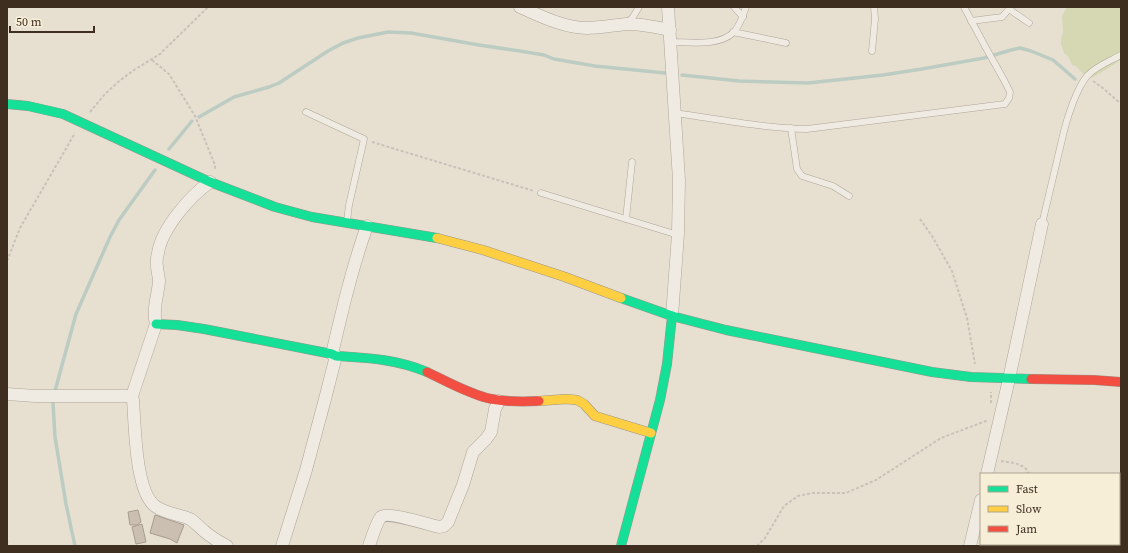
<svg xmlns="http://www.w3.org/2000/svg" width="1128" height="553" font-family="'Source Serif 4',serif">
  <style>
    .green { fill: #d6d7b3 }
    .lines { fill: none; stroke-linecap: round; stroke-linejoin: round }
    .stream { stroke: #bcccc2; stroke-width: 3.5 }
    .building { fill: #cbbfb2; stroke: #a89c90 }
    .lane-casing { stroke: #ada599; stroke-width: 7 }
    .street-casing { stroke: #ada599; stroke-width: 13 }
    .fast-casing { stroke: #9c958a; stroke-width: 10 }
    .slow-casing { stroke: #9c958a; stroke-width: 10 }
    .jam-casing { stroke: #9c958a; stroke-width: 10 }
    .path { stroke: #c8c2b9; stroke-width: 2; stroke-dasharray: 3 2; stroke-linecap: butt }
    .lane { stroke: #efebe3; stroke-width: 6 }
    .street { stroke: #efebe3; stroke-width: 12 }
    .fast { stroke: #16e098; stroke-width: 9 }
    .slow { stroke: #ffcf43; stroke-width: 9 }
    .jam { stroke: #f24e42; stroke-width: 9 }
  </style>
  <rect width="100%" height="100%" fill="#e7e0d1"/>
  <path class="green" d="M 1067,7 L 1121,7 L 1121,60 L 1097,75 L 1091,78 L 1083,74 L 1076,66 L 1072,65 L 1068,56 L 1064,53 L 1061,44 L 1061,38 L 1063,33 L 1062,16 Z"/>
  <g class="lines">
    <g class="stream">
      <path d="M 682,75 L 739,81 L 808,83 L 883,75 L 922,69 L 984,58 L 1011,50 L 1020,48 L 1031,51 L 1053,60 L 1075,79"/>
      <path d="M 199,117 L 234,97 L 269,87 L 279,83 L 328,51 L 343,43 L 358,38 L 388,32 L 411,33 L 479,45 L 526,52 L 544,55 L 554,59 L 595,66 L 665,73"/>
      <path d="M 169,149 L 192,121"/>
      <path d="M 55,391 L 76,314 L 110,237 L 119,220 L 155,170"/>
      <path d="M 53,403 L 55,437 L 66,504 L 75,546"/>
    </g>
  </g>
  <g class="building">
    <path d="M 138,510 L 141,522 L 137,525 L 130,525 L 128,512 Z"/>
    <path d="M 155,515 L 184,525 L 177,543 L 170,539 L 150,533 Z"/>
    <path d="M 142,524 L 146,542 L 136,544 L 132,527 Z"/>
  </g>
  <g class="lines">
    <defs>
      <g id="lane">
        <path d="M 734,7 L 743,17"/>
        <path d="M 971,21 L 1002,17 L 1009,9 L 1029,23"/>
        <path d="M 627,23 L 633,17 L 639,7"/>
        <path d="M 733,32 L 786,43"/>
        <path d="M 670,42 C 689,42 719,47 734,32 C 740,25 743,16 746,7"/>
        <path d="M 872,51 L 875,19 L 874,7"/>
        <path d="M 306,112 L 364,139 L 349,205 L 347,221"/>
        <path d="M 675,113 C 718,119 763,128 807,129 L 1005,104 L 1009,98 L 1010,92 L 1004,80 L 986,48 L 964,7"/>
        <path d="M 791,128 L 797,169 L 802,176 L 833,186 L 849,196"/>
        <path d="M 541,193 L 678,235"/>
        <path d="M 626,219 L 632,162"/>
        <path d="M 1042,224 L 1064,131 C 1068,115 1077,88 1087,76 C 1096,66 1110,61 1121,55"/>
      </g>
      <g id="street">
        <path d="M 520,7 C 541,16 564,28 587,28 C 600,28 614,25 627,24 C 641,24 656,27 670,30"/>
        <path d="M 668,7 L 679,180 L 678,234 L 672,316"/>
        <path d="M 210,182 C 190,196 162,228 158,253 C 157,257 156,262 157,266 C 157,271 159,276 159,281 C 158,296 152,309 156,324 L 132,396 L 133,400 C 135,424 135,491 155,506 C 166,514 178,514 190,519 C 195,522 199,527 204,531 C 211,537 219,542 227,546"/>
        <path d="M 332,354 C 342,311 352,268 367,226"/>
        <path d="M 7,394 L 35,396 L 132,396"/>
        <path d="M 987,474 L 1009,379 L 1042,224"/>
        <path d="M 282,546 L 306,470 L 325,399 L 336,356"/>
        <path d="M 369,546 C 371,540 377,521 381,517 C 387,511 430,525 439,527 L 444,526 L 448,522 L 463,485 L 473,452 L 486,439 L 491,432 L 495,409 L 499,401"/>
        <path d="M 970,546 L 981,500"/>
      </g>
      <g id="fast">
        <path d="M 7,104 L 28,106 L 63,114 L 210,182 L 275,207 L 312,217 L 437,238"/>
        <path d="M 621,298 L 672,316 L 726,330 L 932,372 L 971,377 L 1031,379"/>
        <path d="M 156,324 L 177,325 L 204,329 L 332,354 L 336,356 C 368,358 396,359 427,372"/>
        <path d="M 621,546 L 660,400 L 667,364 L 672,316"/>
      </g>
      <g id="slow">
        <path d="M 437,238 L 483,250 L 565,277 L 621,298"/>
        <path d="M 539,401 L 566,399 L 577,400 L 584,404 L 595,416 L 651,433"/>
      </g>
      <g id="jam">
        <path d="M 427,372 C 446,381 465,392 487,398 C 504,402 521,402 539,401"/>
        <path d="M 1031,379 L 1094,380 L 1121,382"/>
      </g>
    </defs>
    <use href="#lane" class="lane-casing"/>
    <use href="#street" class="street-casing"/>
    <use href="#fast" class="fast-casing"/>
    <use href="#slow" class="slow-casing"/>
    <use href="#jam" class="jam-casing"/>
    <g class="path">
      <path d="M 152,60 L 169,74 L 195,116 L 215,165 L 215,169"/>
      <path d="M 1093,81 L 1104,89 L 1121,104"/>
      <path d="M 90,112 L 105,94 L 118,82 L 134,70 L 160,54 L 208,7"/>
      <path d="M 372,142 L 534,191"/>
      <path d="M 920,219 L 932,236 L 952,271 L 967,318 L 975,364"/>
      <path d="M 7,261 L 20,228 L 75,133"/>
      <path d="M 991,403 L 991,392"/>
      <path d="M 1001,461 C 1012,463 1025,463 1029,474"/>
      <path d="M 7,540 L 8,546"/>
      <path d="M 757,546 L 765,538 L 784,506 L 798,496 L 812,493 L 846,493 L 876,480 L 941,438 L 986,421 L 988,419"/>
    </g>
    <use href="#lane" class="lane"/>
    <use href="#street" class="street"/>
    <use href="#fast" class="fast"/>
    <use href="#slow" class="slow"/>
    <use href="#jam" class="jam"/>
  </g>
  <rect width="1128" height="553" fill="none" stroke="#3d2e20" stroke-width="16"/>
  <rect x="980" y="473" width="140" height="72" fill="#f7eed8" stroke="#ada18e"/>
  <rect x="988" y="486" width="20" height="6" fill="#16e098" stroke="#ada18e"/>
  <text x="1016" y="493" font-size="12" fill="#3d2e20">Fast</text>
  <rect x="988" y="506" width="20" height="6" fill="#ffcf43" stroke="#ada18e"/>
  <text x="1016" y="513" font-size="12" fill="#3d2e20">Slow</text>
  <rect x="988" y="526" width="20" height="6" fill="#f24e42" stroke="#ada18e"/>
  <text x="1016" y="533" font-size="12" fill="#3d2e20">Jam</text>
  <path d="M10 26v6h84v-6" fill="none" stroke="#3d2e20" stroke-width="2"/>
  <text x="16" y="26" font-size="12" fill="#3d2e20" stroke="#f7eed8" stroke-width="3" paint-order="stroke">50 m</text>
</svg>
